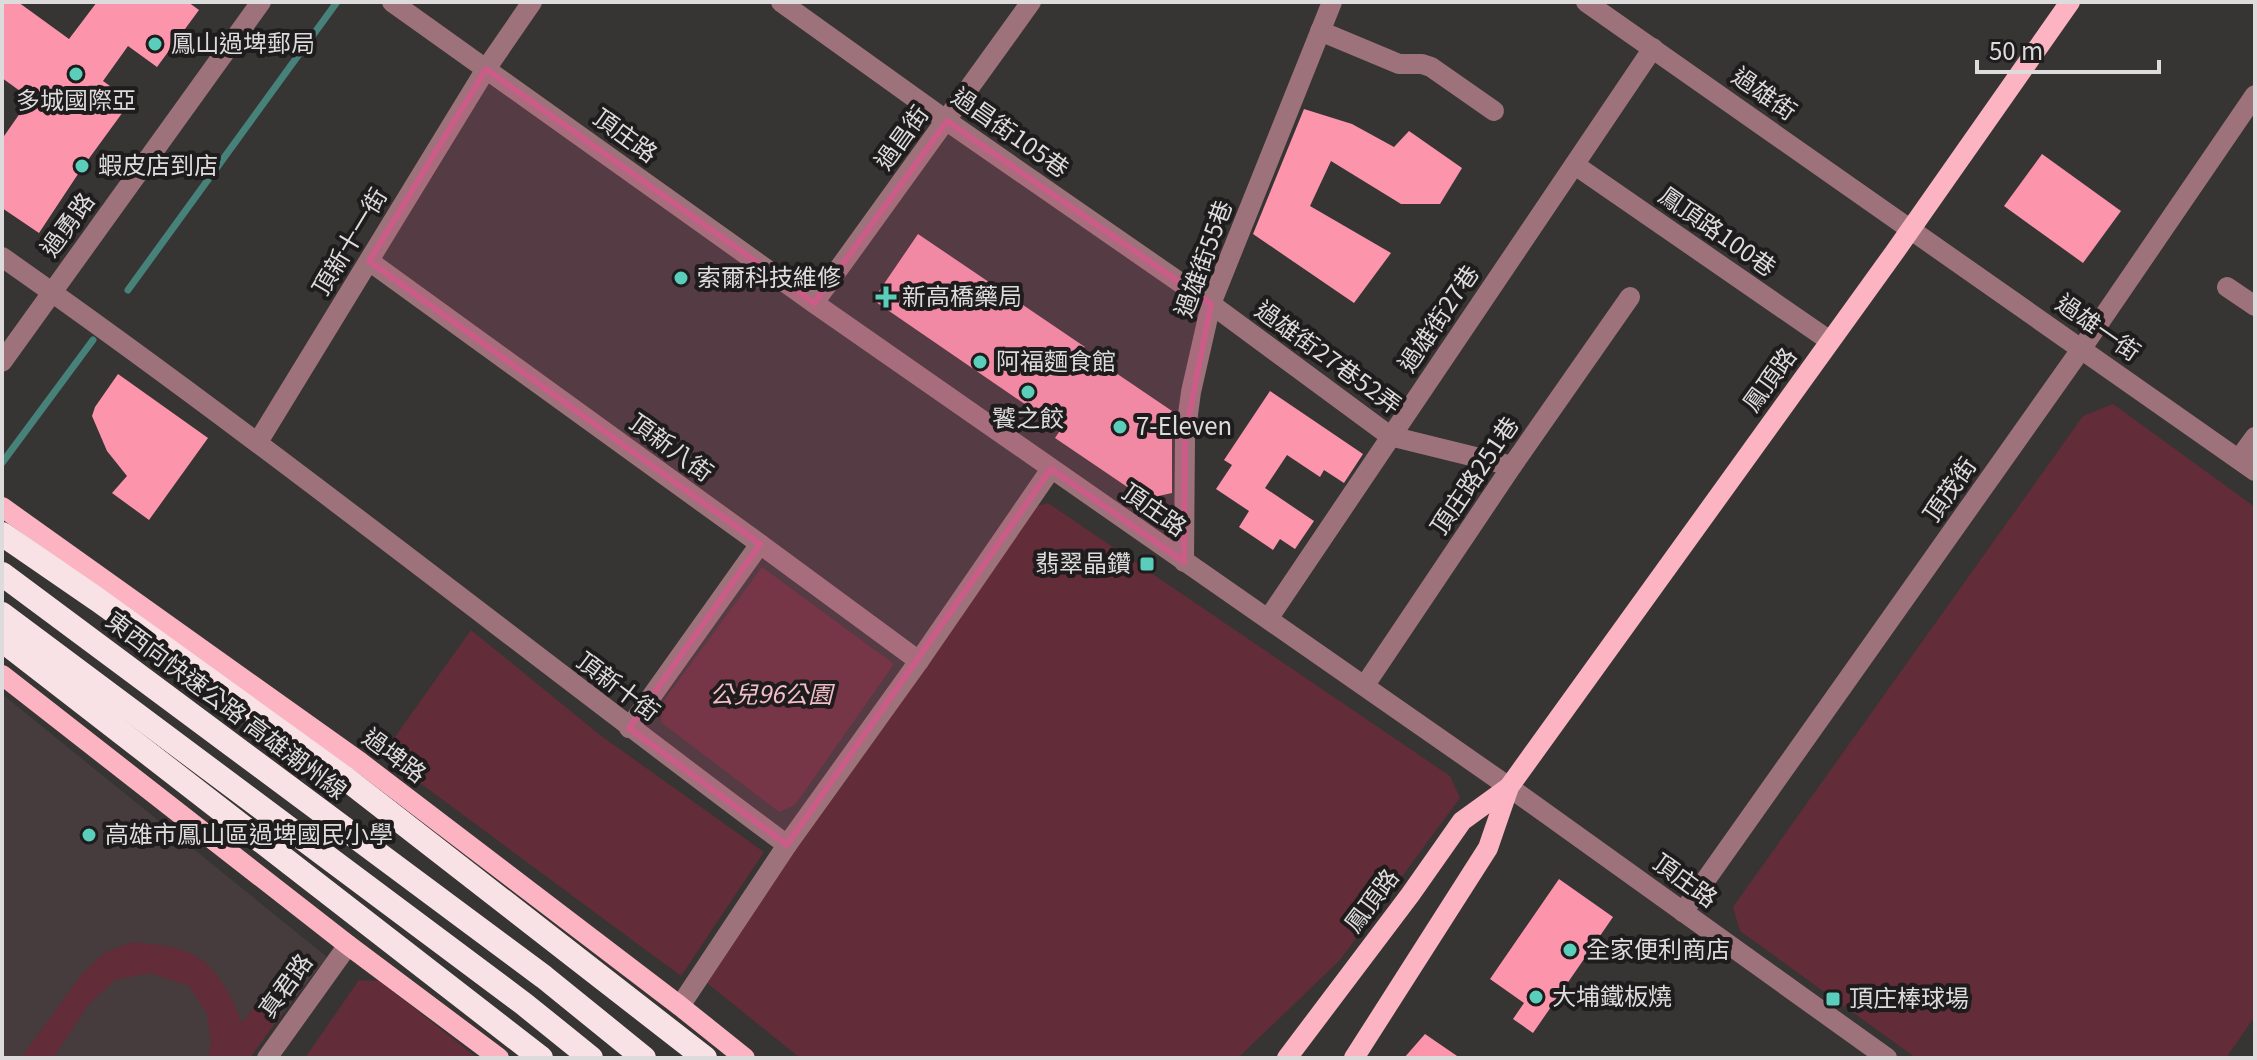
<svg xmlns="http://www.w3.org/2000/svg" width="2257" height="1060" font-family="Georgia,'Noto Sans TC',serif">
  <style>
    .built { fill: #463b3d }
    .green { fill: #622c39 }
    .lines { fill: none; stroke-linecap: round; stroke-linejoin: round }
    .stream { stroke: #46827a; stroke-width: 7 }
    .building { fill: #fc95ac }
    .minor { stroke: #9e727b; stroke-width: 20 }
    .major { stroke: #fcb4c2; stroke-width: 20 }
    .highway { stroke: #f8e2e5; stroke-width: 24 }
    .marked { fill: #cb5c88; fill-opacity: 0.2; stroke: #cb5c88; stroke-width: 6; stroke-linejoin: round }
    .poi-dot { fill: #5bcebb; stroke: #1e1c1c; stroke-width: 3 }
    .labels { text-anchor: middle; stroke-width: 8; stroke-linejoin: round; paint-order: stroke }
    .poi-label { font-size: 24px; fill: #dddbdb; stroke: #1e1c1c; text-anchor: start }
    .street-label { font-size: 24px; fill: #dddbdb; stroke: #1e1c1c }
    .park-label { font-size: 24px; font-style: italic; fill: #f3bec7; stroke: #1e1c1c }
  </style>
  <rect width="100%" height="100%" fill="#373434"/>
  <path class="built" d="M 2,694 L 327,957 L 248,1058 L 2,1058 Z"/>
  <g class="green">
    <path d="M 2113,404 L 2255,507 L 2255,1016 L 2226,1058 L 1916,1058 L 1740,931 L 1733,907 L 2083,416 Z"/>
    <path d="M 1048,503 L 1450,776 L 1460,798 L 1340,960 L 1238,1058 L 800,1058 L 702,979 L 1027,509 Z"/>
    <path d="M 762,567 L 894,664 L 795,805 L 779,812 L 662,723 L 659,707 Z"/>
    <path d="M 471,630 L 600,735 L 764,852 L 681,976 L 382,755 Z"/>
    <path d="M 131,942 C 151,944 174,945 192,954 C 217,966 233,999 242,1023 L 260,999 L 281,1015 L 250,1058 L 208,1058 L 211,1043 L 207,1014 L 189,986 L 150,973 L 115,980 L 89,1004 L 53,1058 L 21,1058 L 81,975 L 104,953 Z"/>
    <path d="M 359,980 L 380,981 L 477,1058 L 305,1058 Z"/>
  </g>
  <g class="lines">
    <g class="stream">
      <path d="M 128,290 L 337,2"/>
      <path d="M 2,463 L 93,340"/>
    </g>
  </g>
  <g class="building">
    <path d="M 2,2 L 18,2 L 69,39 L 97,2 L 188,2 L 199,10 L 157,67 L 128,46 L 103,81 L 131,101 L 82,168 L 39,233 L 2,208 L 2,139 L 25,106 L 22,103 L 27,96 L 2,78 Z"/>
    <path d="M 1304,109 L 1352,124 L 1394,147 L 1409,131 L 1462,168 L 1440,204 L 1401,204 L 1331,161 L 1310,206 L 1391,253 L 1354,303 L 1253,234 Z"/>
    <path d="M 2042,154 L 2121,211 L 2083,263 L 2004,206 Z"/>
    <path d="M 918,234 L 1085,347 L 1082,350 L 1175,413 L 1172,437 L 1172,493 L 1145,499 L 1055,438 L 1061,429 L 873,300 Z"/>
    <path d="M 118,374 L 208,438 L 149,520 L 112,493 L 127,476 L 107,451 L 92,416 L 95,407 Z"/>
    <path d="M 1270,391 L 1363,454 L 1344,483 L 1324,470 L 1320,477 L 1287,455 L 1265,488 L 1314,521 L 1295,549 L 1280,539 L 1273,550 L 1239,527 L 1249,511 L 1216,489 L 1232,465 L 1224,460 Z"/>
    <path d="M 1559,879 L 1613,917 L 1533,1033 L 1513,1019 L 1524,1003 L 1490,979 Z"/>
    <path d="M 1425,1034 L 1460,1058 L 1404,1058 Z"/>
  </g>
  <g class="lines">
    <g class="minor">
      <path d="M 392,2 L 814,303 L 1509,787 L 1887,1058"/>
      <path d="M 781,2 L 947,121 L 1211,304 L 1390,436 L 1512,466"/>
      <path d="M 1586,2 L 2255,471"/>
      <path d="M 1320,31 L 1399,64 L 1422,64 L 1431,67 L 1494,111"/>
      <path d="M 1575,165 L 1830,341"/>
      <path d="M 2,257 C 270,445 525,650 787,845 L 919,661 L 1051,469"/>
      <path d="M 369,261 L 760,544 L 629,728"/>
      <path d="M 2227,287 L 2255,306"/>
      <path d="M 814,303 L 1031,2"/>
      <path d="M 2,362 L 261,2"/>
      <path d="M 258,442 L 486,69 L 532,2"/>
      <path d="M 2239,459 L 2255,437"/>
      <path d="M 760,544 L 919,661"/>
      <path d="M 1184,562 L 1185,437 L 1191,392 L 1211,304 L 1332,2"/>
      <path d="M 1268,619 L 1653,48"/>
      <path d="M 1365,685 L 1512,466 L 1630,297"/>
      <path d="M 1683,912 L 2082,348 L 2255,95"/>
      <path d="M 680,1006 L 787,845"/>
      <path d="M 267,1058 L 348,945"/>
    </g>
    <g class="major">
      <path d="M 2,507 L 360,762 L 680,1006 L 745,1058"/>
      <path d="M 2,675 L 348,945 L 499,1058"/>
      <path d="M 1287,1058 L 1410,895 L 1462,821 L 1509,787"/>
      <path d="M 1354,1058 L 1488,848 L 1509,787 L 1894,253 L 2070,2"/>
    </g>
    <g class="highway">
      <path d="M 2,534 L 98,600 L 345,778 L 705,1058"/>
      <path d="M 2,574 L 544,977 L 644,1058"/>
      <path d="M 2,614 L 524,1004 L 591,1058"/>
      <path d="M 2,640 L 541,1058"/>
    </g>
  </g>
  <path class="marked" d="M 486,69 L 814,303 L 947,121 L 1211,304 L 1185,437 L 1184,562 L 1051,469 L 787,845 L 629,728 L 760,544 L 369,261 Z"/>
  <g class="poi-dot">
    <circle cx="155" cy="44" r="8"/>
    <circle cx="76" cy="74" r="8"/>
    <circle cx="82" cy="166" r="8"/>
    <circle cx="681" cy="278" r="8"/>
    <path d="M882 285h8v8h8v8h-8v8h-8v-8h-8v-8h8z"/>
    <circle cx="980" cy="362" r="8"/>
    <circle cx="1028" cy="392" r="8"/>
    <circle cx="1120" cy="427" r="8"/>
    <rect x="1139" y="556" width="16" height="16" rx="4"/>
    <circle cx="89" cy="835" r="8"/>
    <circle cx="1570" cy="950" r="8"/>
    <circle cx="1536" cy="997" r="8"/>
    <rect x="1825" y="991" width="16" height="16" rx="4"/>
  </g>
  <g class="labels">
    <g class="poi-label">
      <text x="171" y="52">鳳山過埤郵局</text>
      <text x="76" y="109" text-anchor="middle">多城國際亞</text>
      <text x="98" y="174">蝦皮店到店</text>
      <text x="697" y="286">索爾科技維修</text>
      <text x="902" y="305">新高橋藥局</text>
      <text x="996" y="370">阿福麵食館</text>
      <text x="1028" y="427" text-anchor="middle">饕之餃</text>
      <text x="1136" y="435">7-Eleven</text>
      <text x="1131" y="572" text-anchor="end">翡翠晶鑽</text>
      <text x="105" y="843">高雄市鳳山區過埤國民小學</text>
      <text x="1586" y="958">全家便利商店</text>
      <text x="1552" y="1005">大埔鐵板燒</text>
      <text x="1849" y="1007">頂庄棒球場</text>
    </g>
    <g class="street-label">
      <text transform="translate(1764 94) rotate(35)" y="8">過雄街</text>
      <text transform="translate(1010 133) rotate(35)" y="8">過昌街105巷</text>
      <text transform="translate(625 136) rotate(36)" y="8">頂庄路</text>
      <text transform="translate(902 138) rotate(-54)" y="8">過昌街</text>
      <text transform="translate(68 225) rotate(-54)" y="8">過勇路</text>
      <text transform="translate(1717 232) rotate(35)" y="8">鳳頂路100巷</text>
      <text transform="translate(350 242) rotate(-59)" y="8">頂新十一街</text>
      <text transform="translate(1204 259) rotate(-70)" y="8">過雄街55巷</text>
      <text transform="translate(1439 319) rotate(-56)" y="8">過雄街27巷</text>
      <text transform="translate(2098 328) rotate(35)" y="8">過雄一街</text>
      <text transform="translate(1328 358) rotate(36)" y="8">過雄街27巷52弄</text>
      <text transform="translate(1770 380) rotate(-54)" y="8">鳳頂路</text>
      <text transform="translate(671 448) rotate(36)" y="8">頂新八街</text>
      <text transform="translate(1475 476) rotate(-56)" y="8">頂庄路251巷</text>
      <text transform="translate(1950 490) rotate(-55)" y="8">頂茂街</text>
      <text transform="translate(1154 510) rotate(35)" y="8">頂庄路</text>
      <text transform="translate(618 687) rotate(37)" y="8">頂新十街</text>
      <text transform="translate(226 706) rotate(37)" y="8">東西向快速公路 高雄潮州線</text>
      <text transform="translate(394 756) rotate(37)" y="8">過埤路</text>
      <text transform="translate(1685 881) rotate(36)" y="8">頂庄路</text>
      <text transform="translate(1372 901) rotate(-53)" y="8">鳳頂路</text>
      <text transform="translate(286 986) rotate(-54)" y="8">真君路</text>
    </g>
    <g class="park-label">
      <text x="771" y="703">公兒96公園</text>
    </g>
  </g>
  <rect width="2257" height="1060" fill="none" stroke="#dddbdb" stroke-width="8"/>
  <path d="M1977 60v12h182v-12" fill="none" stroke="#dddbdb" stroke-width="4"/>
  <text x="1989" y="60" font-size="24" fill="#dddbdb" stroke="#1e1c1c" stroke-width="6" paint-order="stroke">50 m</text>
</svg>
